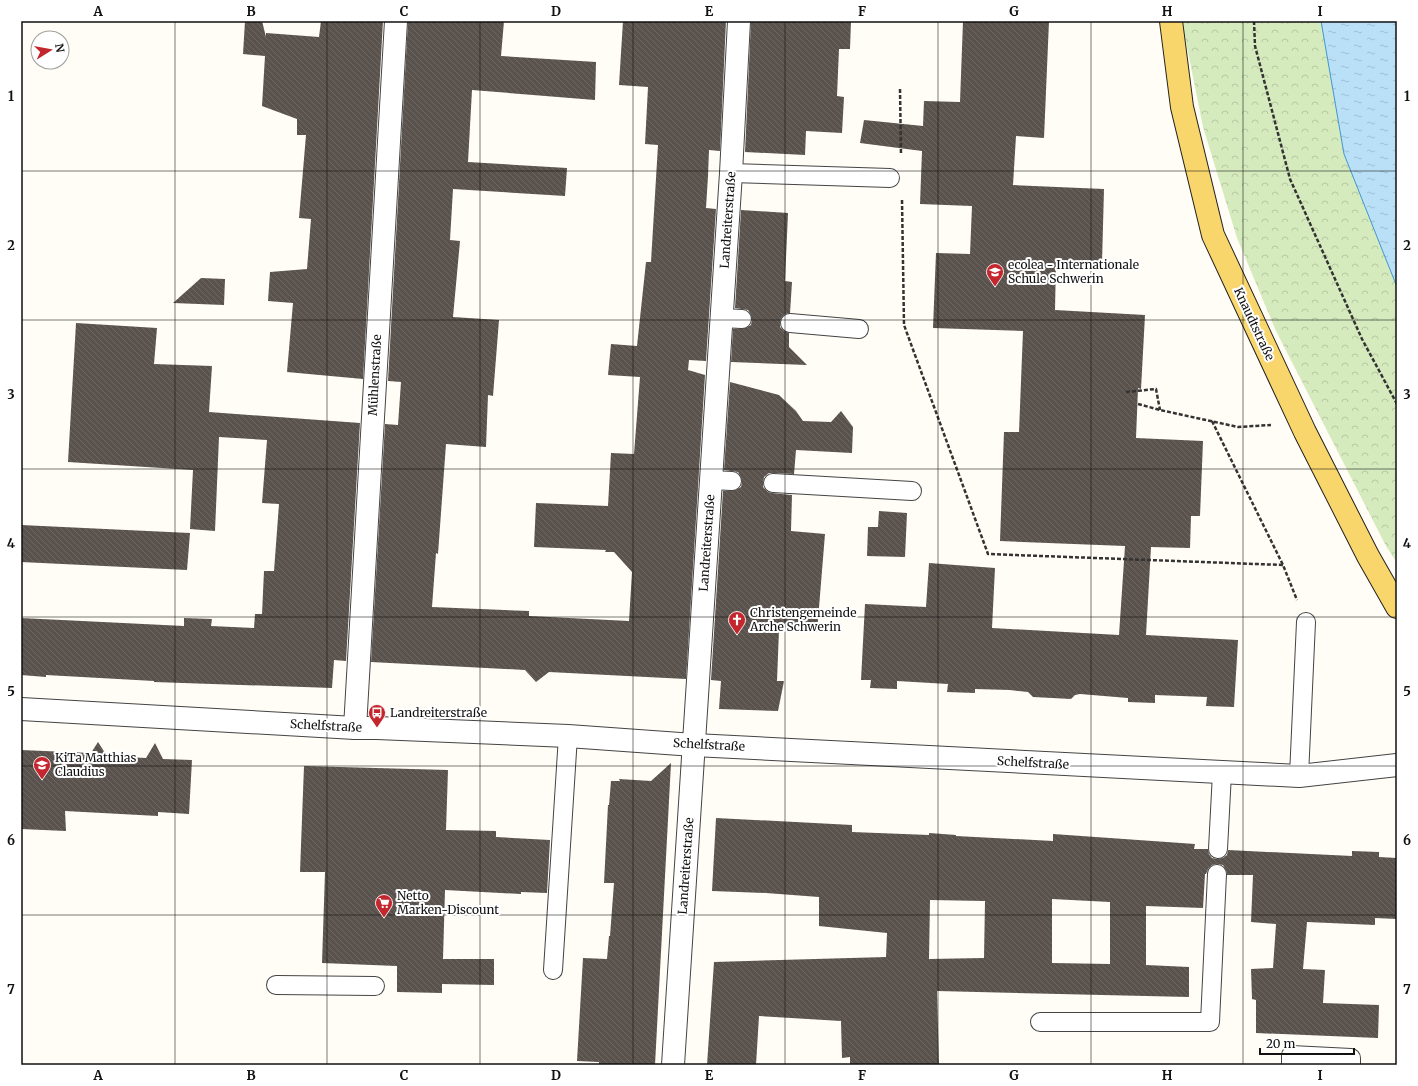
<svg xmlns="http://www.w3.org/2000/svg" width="1418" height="1086" font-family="Merriweather,serif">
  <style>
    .park { fill: url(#park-crowns) }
    .water { fill: url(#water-ripples); stroke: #3f96cf }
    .building { fill: url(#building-back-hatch); fill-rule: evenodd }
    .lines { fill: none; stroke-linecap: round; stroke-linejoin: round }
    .lane-casing { stroke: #444; stroke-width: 20 }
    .street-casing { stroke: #444; stroke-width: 24 }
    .primary-casing { stroke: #222; stroke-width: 24 }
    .path { stroke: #333; stroke-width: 2.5; stroke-dasharray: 4 2; stroke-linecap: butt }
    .lane { stroke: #fff; stroke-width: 18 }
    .street { stroke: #fff; stroke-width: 22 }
    .primary { stroke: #f9d66b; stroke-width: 22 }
    .grid { fill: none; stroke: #111; stroke-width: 1; stroke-opacity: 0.55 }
    .labels { text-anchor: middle; stroke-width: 4; stroke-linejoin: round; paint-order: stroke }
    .street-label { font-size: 12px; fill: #111; stroke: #fff }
    .poi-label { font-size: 12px; fill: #111; stroke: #fff; text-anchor: start }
    .neatline { fill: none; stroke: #111; stroke-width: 1.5 }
    .grid-label { font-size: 13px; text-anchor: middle; font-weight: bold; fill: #111 }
  </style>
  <defs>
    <pattern id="park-crowns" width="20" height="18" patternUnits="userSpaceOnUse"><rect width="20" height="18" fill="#d5ebbd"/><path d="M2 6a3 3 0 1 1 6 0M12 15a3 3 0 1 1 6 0" fill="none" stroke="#b6c8a1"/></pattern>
    <pattern id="water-ripples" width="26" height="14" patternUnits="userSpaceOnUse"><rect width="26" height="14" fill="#b9e0f7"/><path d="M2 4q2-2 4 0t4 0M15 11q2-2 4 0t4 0" fill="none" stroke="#9ebfd3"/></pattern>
    <pattern id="building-back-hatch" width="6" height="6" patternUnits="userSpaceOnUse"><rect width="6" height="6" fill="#5a524d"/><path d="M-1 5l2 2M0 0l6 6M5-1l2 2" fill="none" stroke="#6d6662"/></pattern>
  </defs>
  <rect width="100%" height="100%" fill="#fffdf5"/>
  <path class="park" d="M 1183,21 L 1321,21 L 1344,154 L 1397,287 L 1397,563 L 1386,546 L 1276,331 L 1237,238 L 1203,127 L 1184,32 Z"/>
  <path class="water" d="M 1321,21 L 1397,21 L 1397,287 L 1344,154 Z"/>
  <g class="building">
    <path d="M 245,21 L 262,21 L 266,37 L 266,33 L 319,37 L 321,21 L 383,21 L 363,379 L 287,372 L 293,303 L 268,301 L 270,272 L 307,269 L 311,219 L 299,218 L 306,135 L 297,135 L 297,119 L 262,106 L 265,56 L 243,54 Z"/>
    <path d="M 408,21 L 504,21 L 501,56 L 596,62 L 595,100 L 472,90 L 468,162 L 567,168 L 565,196 L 453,189 L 450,240 L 460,241 L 453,317 L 499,320 L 493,396 L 488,395 L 486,447 L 446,444 L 438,554 L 436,553 L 432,607 L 529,611 L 529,616 L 629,621 L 632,572 L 614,552 L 605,552 L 606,550 L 534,547 L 536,503 L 608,506 L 611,453 L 634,454 L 640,377 L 608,375 L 611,344 L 637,346 L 646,262 L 651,262 L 658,145 L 645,144 L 648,87 L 619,85 L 623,21 L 726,21 L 720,151 L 709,150 L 708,176 L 706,208 L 716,209 L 706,361 L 689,360 L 688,370 L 705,375 L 686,679 L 549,672 L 536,682 L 525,670 L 371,662 L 385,424 L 398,425 L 401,382 L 388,381 Z"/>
    <path d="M 751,21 L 851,21 L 850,49 L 839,49 L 837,96 L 844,97 L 842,133 L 806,131 L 805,155 L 745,152 Z"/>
    <path d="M 963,21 L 1049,21 L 1044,138 L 1016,136 L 1013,185 L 1104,189 L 1102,263 L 1056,262 L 1055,310 L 1145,315 L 1141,389 L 1138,388 L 1136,438 L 1203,441 L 1200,516 L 1191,516 L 1190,548 L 1151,547 L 1146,635 L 1238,640 L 1234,707 L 1206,706 L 1207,697 L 1155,695 L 1155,703 L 1128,702 L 1128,698 L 1080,694 L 1075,695 L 1071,699 L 1033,697 L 1028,692 L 1010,690 L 975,689 L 975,693 L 947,692 L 948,684 L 897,681 L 897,689 L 870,688 L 871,680 L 861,680 L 865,604 L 926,607 L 929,563 L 995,568 L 992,628 L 1119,635 L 1125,546 L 1000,541 L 1004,432 L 1019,432 L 1023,331 L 933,328 L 936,253 L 970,254 L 972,206 L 920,204 L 922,151 L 860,143 L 864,120 L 923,126 L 924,101 L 960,102 Z"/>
    <path d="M 741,210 L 788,213 L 785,281 L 792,282 L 790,313 L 785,314 L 782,317 L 780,322 L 780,327 L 784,331 L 789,333 L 789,347 L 807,365 L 731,362 L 733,329 L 746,328 L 751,325 L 752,320 L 751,315 L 748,310 L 735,308 Z"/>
    <path d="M 201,278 L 225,279 L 224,305 L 173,303 Z"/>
    <path d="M 76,323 L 157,328 L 154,364 L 212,366 L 209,412 L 360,423 L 346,661 L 334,660 L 332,688 L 154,682 L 154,681 L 46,675 L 46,677 L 21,675 L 21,618 L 184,626 L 184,618 L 212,619 L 211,626 L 254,628 L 255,614 L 262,614 L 264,571 L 274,571 L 279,504 L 262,503 L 267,440 L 219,437 L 215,531 L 190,529 L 193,470 L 68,462 Z"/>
    <path d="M 730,382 L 779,395 L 796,411 L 803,421 L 831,422 L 841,411 L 853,427 L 852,453 L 796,450 L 794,474 L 774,473 L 769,473 L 764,477 L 763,482 L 763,487 L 768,492 L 772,493 L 792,495 L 791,531 L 825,534 L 817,632 L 779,630 L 777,681 L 784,681 L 778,711 L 719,709 L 721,681 L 711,680 L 723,491 L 736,490 L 741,487 L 742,482 L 741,477 L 738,472 L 724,470 Z"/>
    <path d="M 879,511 L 907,513 L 905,557 L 867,556 L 868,527 L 878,527 Z"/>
    <path d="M 21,525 L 190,533 L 187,570 L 21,562 Z"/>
    <path d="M 98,742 L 107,756 L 146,758 L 155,743 L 163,759 L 192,760 L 189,814 L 158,812 L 158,816 L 65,811 L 66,831 L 21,829 L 21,750 L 91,753 Z"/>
    <path d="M 671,763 L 655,1065 L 599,1065 L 599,1062 L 577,1061 L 583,958 L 607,959 L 609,936 L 610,936 L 614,883 L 604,883 L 608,805 L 609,805 L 611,781 L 620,781 L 619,779 L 651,781 Z"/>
    <path d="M 304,766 L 448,770 L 446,830 L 496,831 L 496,837 L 550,840 L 547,893 L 521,892 L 521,894 L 445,890 L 443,959 L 494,959 L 494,985 L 442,984 L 442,993 L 397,992 L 397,966 L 322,963 L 325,872 L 300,872 Z"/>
    <path d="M 716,818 L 852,825 L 852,832 L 929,835 L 929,833 L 956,835 L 956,836 L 1053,841 L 1053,834 L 1195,844 L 1194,849 L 1208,849 L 1209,854 L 1212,858 L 1217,859 L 1223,858 L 1227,855 L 1228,850 L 1352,856 L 1352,851 L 1379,852 L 1379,857 L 1397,858 L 1397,919 L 1375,918 L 1375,925 L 1307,922 L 1303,969 L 1325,970 L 1323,1003 L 1379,1005 L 1378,1038 L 1256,1033 L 1256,1000 L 1252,999 L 1251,969 L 1273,968 L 1276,924 L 1251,922 L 1253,875 L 1227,875 L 1226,870 L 1223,865 L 1217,864 L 1212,865 L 1208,869 L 1206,874 L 1205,874 L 1203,908 L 1146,906 L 1146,965 L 1189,967 L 1189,997 L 937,991 L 939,1065 L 850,1065 L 850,1057 L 842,1058 L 841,1021 L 759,1016 L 756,1065 L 707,1065 L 714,962 L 886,957 L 887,933 L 819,926 L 819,897 L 766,893 L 712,891 ZM 1052,899 L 1110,902 L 1110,964 L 1052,963 ZM 930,900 L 985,901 L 984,958 L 929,959 Z"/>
  </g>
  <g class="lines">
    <defs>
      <g id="lane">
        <path d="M 731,173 L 890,178"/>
        <path d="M 721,318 L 742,319"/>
        <path d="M 790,323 L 859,329"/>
        <path d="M 711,480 L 732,481"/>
        <path d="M 773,483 L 912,491"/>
        <path d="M 1299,776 L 1306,622"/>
        <path d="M 1218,849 L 1222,773"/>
        <path d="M 553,970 L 568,736"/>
        <path d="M 276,985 L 375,986"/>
        <path d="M 1040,1022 L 1210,1022 L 1217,874"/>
        <path d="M 1291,1065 L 1291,1055 L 1351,1058 L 1351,1065"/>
      </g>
      <g id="street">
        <path d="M 21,709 L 355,728 L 377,728 L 568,736 L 694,745 L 1299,776 L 1397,765"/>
        <path d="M 355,728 L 396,21"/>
        <path d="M 673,1065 L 731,173 L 739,21"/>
      </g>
      <path id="primary" d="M 1171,21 L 1182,107 L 1213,235 L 1305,432 L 1368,556 L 1397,607"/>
    </defs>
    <use href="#lane" class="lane-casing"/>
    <use href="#street" class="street-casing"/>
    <use href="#primary" class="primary-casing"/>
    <g class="path">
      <path d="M 1254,21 L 1255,46 L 1290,179 L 1362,339 L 1397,404"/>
      <path d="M 900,89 L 901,155"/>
      <path d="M 902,200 L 904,325 L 988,554 L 1283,565"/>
      <path d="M 1126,392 L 1156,389 L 1160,410"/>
      <path d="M 1138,404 L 1160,410 L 1238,427 L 1271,425"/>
      <path d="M 1212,421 L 1283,565 L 1297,600"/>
    </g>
    <use href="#lane" class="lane"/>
    <use href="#street" class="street"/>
    <use href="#primary" class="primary"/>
  </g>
  <path class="grid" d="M 175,21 L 175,1065M 327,21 L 327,1065M 480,21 L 480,1065M 633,21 L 633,1065M 785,21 L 785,1065M 938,21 L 938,1065M 1091,21 L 1091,1065M 1243,21 L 1243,1065M 21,171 L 1397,171M 21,320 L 1397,320M 21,469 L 1397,469M 21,617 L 1397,617M 21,766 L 1397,766M 21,915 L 1397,915"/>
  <defs>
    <symbol id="school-pin" viewBox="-11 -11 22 30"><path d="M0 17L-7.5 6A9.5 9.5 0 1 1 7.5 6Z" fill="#c4262e" stroke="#fff"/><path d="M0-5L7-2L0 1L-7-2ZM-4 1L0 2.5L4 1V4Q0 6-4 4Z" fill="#fff"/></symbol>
    <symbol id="church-pin" viewBox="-11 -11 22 30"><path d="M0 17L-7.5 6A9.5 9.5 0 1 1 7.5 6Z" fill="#c4262e" stroke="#fff"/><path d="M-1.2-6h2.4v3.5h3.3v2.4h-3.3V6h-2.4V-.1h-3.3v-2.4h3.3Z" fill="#fff"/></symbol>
    <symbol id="bus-pin" viewBox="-11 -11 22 30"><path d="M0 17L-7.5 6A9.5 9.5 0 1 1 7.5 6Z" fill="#c4262e" stroke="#fff"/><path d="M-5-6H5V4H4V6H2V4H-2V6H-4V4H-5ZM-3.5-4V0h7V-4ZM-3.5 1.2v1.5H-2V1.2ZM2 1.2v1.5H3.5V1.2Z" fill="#fff"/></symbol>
    <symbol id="supermarket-pin" viewBox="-11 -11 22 30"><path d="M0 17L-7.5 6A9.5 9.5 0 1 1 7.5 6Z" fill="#c4262e" stroke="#fff"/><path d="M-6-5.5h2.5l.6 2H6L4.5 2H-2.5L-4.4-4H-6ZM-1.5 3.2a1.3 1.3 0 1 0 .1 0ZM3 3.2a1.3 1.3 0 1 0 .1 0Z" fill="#fff"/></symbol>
  </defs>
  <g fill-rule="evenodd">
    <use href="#school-pin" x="985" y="262" width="20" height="27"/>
    <use href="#church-pin" x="727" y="610" width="20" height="27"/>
    <use href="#bus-pin" x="367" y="703" width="20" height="27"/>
    <use href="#school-pin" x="32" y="755" width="20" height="27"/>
    <use href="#supermarket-pin" x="374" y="893" width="20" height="27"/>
  </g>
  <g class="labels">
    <g class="street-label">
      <text transform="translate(728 220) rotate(-86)" y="4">Landreiterstraße</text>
      <text transform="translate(1254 324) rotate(65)" y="4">Knaudtstraße</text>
      <text transform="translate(375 375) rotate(-87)" y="4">Mühlenstraße</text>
      <text transform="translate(707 543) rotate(-86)" y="4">Landreiterstraße</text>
      <text transform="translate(326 726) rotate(3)" y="4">Schelfstraße</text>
      <text transform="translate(709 745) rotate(3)" y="4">Schelfstraße</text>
      <text transform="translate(1033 763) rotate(3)" y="4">Schelfstraße</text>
      <text transform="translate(686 866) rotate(-86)" y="4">Landreiterstraße</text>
    </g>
    <g class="poi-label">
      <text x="1008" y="269">ecolea - Internationale<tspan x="1008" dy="14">Schule Schwerin</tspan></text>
      <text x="750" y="617">Christengemeinde<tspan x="750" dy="14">Arche Schwerin</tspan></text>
      <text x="390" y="717">Landreiterstraße</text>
      <text x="55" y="762">KiTa Matthias<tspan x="55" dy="14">Claudius</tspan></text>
      <text x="397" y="900">Netto<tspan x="397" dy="14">Marken-Discount</tspan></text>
    </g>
  </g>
  <rect width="1418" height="1086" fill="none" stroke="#ffffff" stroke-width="44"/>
  <g transform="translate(50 50) rotate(79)"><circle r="19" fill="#ffffff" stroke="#a0a0a0"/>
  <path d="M0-3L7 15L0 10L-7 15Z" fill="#c4262e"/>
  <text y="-6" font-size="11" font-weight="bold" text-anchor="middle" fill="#111111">N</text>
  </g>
  <path d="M1260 1048v6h94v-6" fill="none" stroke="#111111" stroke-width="2"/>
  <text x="1266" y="1048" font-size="12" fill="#111111" stroke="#ffffff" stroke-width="3" paint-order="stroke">20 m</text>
  <rect x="22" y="22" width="1374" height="1042" class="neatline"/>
  <g class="grid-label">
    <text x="98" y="16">A</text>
    <text x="251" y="16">B</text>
    <text x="404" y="16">C</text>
    <text x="556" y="16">D</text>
    <text x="709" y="16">E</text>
    <text x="862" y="16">F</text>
    <text x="1014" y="16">G</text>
    <text x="1167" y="16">H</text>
    <text x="1320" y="16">I</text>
    <text x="11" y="101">1</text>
    <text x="1407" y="101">1</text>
    <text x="11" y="250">2</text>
    <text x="1407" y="250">2</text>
    <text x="11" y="399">3</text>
    <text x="1407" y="399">3</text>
    <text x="11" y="548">4</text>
    <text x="1407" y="548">4</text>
    <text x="11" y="696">5</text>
    <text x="1407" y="696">5</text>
    <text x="11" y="845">6</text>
    <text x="1407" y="845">6</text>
    <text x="11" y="994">7</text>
    <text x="1407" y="994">7</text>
    <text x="98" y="1080">A</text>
    <text x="251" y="1080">B</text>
    <text x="404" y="1080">C</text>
    <text x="556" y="1080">D</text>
    <text x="709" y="1080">E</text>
    <text x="862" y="1080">F</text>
    <text x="1014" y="1080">G</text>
    <text x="1167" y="1080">H</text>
    <text x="1320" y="1080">I</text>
  </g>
</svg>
